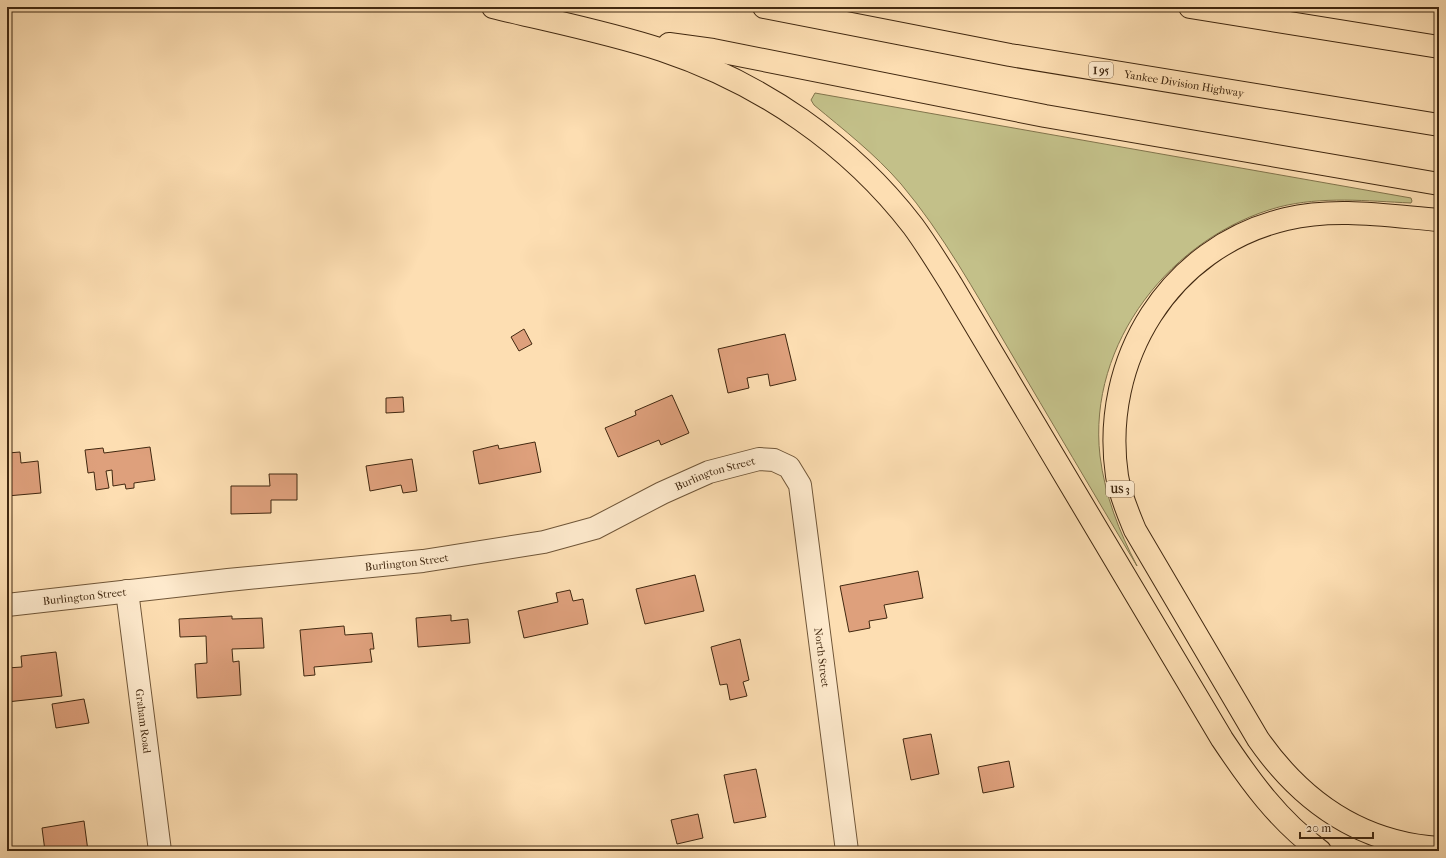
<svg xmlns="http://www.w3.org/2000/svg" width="1446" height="858" font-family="'IM FELL French Canon',serif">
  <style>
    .green { fill: #c3c089; stroke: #82744c }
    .building { fill: #dea07c; stroke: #412810 }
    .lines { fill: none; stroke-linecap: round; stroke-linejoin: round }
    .minor-casing { stroke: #705638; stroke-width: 24 }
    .highway-casing { stroke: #412810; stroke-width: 24 }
    .minor { stroke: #feeacd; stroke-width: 22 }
    .highway { stroke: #fddeb2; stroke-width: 22 }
    .labels { text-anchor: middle; stroke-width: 3; stroke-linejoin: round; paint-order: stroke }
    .shield { fill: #feeacd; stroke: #7a6249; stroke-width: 1 }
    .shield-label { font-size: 10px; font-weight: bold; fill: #412810 }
    .street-label { font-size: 11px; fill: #412810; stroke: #feeacd }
  </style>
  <rect width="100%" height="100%" fill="#fddeb2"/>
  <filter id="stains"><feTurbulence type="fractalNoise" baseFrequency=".005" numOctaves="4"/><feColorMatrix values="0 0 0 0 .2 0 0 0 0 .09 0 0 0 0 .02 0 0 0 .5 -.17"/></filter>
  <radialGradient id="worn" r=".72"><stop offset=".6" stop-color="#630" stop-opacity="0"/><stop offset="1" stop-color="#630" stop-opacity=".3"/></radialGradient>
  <path class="green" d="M 815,93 L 1411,198 L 1412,201 L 1411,203 C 1367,201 1322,196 1279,207 C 1172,236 1087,343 1100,456 C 1105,496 1119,531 1137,566 C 1094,494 1051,421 1008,348 C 975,292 943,234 901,184 C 875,154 844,130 814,105 L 811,100 Z"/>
  <g class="building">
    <path d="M 524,329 L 532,344 L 519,351 L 511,337 Z"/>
    <path d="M 785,334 L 796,380 L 770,386 L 768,374 L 747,378 L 749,388 L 728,393 L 718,349 Z"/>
    <path d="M 672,395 L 689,433 L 661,445 L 659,440 L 618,457 L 605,428 L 636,415 L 635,411 Z"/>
    <path d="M 403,397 L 404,412 L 386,413 L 386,398 Z"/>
    <path d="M 535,442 L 541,472 L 479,484 L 473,451 L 498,445 L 499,449 Z"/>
    <path d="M 7,446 L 8,453 L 20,452 L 21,463 L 38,461 L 41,493 L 7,496 Z"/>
    <path d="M 150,447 L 155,480 L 134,483 L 134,488 L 126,489 L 125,484 L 113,486 L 112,470 L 106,471 L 109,488 L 96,490 L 94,472 L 88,473 L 85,450 L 103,448 L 104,453 Z"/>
    <path d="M 412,459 L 417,491 L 403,493 L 401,485 L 370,491 L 366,466 Z"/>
    <path d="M 269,474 L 297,474 L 297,500 L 271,500 L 271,513 L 231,514 L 231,486 L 270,486 Z"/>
    <path d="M 918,571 L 923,598 L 884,605 L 887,618 L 869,621 L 870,628 L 849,632 L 840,586 Z"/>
    <path d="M 695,575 L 704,611 L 645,624 L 636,589 Z"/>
    <path d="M 570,590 L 573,601 L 583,599 L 588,624 L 524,638 L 518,611 L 558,602 L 556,593 Z"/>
    <path d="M 451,615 L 451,621 L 468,619 L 470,643 L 418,647 L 416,618 Z"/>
    <path d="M 232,616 L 232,619 L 262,618 L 264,648 L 232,649 L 233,662 L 239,661 L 241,695 L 197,698 L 195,664 L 207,663 L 206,636 L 180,637 L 179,619 Z"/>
    <path d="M 344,626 L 345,635 L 372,633 L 374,649 L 370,649 L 372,662 L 314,667 L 315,675 L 304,676 L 300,630 Z"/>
    <path d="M 740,639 L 749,680 L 743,682 L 747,696 L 730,700 L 727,684 L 720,685 L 711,647 Z"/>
    <path d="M 56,652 L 62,696 L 7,702 L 7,668 L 22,667 L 21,656 Z"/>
    <path d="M 84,699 L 89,723 L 56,728 L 52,704 Z"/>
    <path d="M 931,734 L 939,774 L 911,780 L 903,739 Z"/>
    <path d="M 1009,761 L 1014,787 L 983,793 L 978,767 Z"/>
    <path d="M 756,769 L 766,817 L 734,823 L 724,775 Z"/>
    <path d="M 698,814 L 703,838 L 677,844 L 671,820 Z"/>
    <path d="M 84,821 L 88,851 L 45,851 L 42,828 Z"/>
    <path d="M 540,847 L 541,851 L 520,851 Z"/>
  </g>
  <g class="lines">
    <defs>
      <g id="minor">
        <path id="s1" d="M 127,591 L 160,851"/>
        <path id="s2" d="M 7,605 L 228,580 L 423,561 L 544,542 L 595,528 L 662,493 L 709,472 L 759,459 L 774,460 L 789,467 L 800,485 L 847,851"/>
      </g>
      <g id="highway">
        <path d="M 493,7 C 550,21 607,32 662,50 C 761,83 850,144 913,226 C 927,245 939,265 951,284 L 1222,739 C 1250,781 1278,820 1320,851"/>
        <path id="s3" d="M 764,7 L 1010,55 L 1439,125"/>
        <path d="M 1190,7 L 1439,47"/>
        <path d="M 669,44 L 713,50 L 1045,116 L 1439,184"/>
        <path d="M 1439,220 C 1389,216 1336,207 1286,219 C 1169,247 1100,360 1117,476 C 1120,495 1128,513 1135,530 L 1258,739 C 1302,802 1361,843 1439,848"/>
      </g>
    </defs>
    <use href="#minor" class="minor-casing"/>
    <use href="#highway" class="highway-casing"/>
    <use href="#minor" class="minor"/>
    <use href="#highway" class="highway"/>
  </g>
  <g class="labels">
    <g class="shield">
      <rect x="1089" y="62" width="24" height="16" rx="3"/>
      <rect x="1106" y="481" width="28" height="16" rx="3"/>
    </g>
    <g class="shield-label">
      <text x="1101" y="74">I 95</text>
      <text x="1120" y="493">US 3</text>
    </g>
    <g class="street-label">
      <text dy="4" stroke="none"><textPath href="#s3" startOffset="427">Yankee Division Highway</textPath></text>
      <text dy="4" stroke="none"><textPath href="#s2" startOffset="726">Burlington Street</textPath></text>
      <text dy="4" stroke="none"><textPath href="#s2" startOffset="402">Burlington Street</textPath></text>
      <text dy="4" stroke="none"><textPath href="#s2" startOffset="78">Burlington Street</textPath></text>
      <text dy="4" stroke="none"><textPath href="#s2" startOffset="999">North Street</textPath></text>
      <text dy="4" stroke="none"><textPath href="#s1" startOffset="131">Graham Road</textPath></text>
    </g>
  </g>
  <rect width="1446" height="858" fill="none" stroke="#fddeb2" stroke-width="24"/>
  <rect x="8" y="8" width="1430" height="842" fill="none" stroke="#412810" stroke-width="2"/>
  <rect x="12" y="12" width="1422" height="834" fill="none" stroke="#412810"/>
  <path d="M1300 832v6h73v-6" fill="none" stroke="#412810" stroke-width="2"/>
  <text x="1306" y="832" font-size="12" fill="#412810" stroke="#feeacd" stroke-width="3" paint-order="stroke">20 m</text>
  <rect width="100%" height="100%" filter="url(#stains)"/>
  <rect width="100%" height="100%" fill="url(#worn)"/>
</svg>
